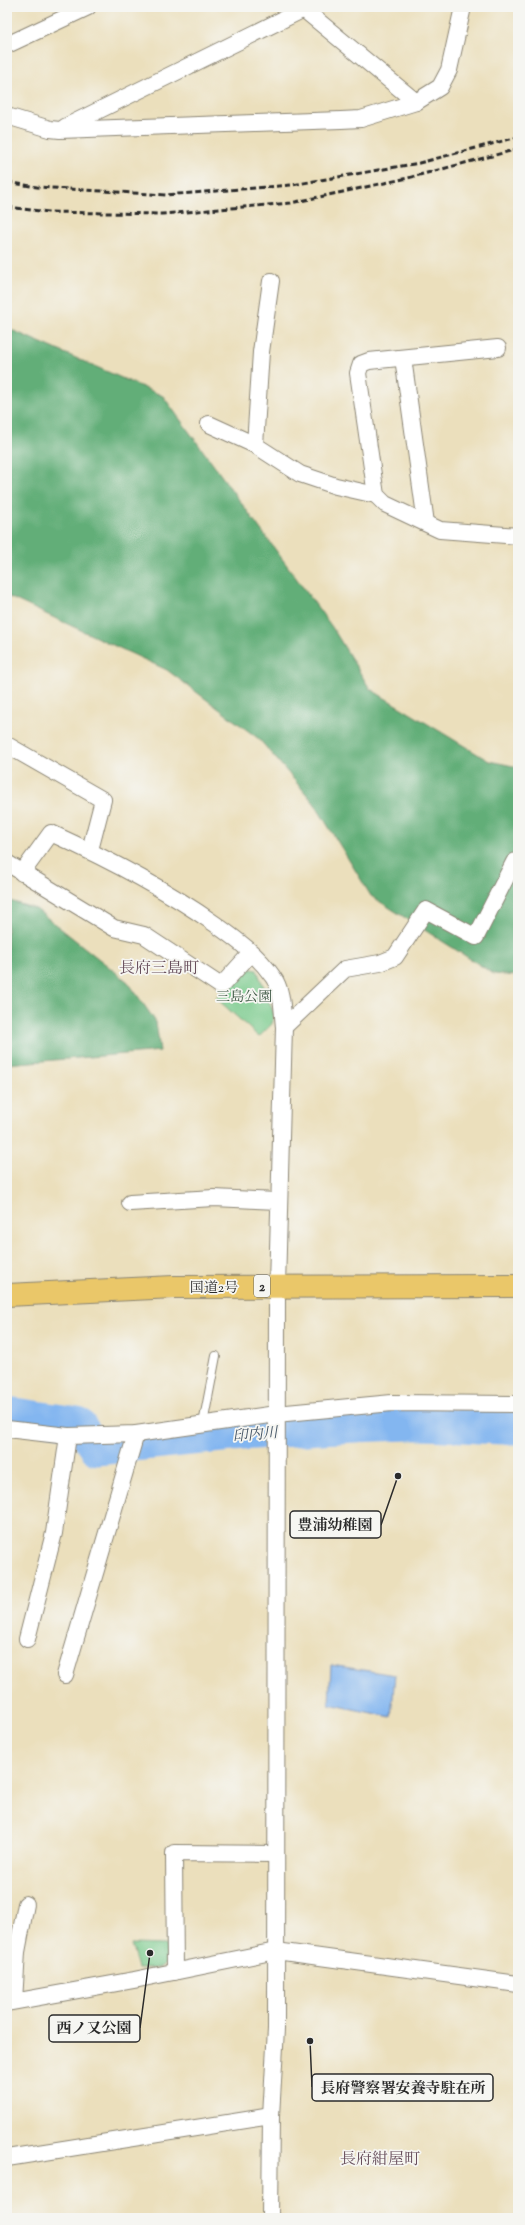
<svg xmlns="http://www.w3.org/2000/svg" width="525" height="2225" font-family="'Sorts Mill Goudy','Noto Serif JP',serif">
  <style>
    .green { fill: #79ca8c; stroke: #527a5c }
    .forest { fill: #62ae78; stroke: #466c52 }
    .water { fill: #83b6f0; stroke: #57708e }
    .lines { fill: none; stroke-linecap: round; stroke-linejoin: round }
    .river { stroke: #83b6f0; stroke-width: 33 }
    .lane-casing { stroke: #8b8574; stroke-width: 10 }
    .street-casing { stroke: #8b8574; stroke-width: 18 }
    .highway-casing { stroke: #8b8574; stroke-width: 24 }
    .lane { stroke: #fff; stroke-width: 8 }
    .street { stroke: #fff; stroke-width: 16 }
    .highway { stroke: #eac769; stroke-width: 22 }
    .rail { stroke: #2b2b2b; stroke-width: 3; stroke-dasharray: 6 3; stroke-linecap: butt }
    .labels { text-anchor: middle; stroke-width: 3.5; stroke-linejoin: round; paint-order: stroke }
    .shield { fill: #f6f6f2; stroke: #686867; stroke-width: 1 }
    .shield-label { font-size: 13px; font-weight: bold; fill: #2b2b2b }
    .park-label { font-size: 14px; fill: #425b48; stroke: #f6f6f2 }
    .street-label { font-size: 14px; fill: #2b2b2b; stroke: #f6f6f2 }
    .water-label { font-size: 15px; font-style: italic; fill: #455566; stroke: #f6f6f2 }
    .quarter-label { font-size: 16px; fill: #684f5c; stroke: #f6f6f2 }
    .leader { fill: none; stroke: #2b2b2b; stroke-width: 1.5 }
    .callout-dot { fill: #2b2b2b; stroke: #f6f6f2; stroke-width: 1.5 }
    .callout { fill: #f6f6f2; stroke: #2b2b2b; stroke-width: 1.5 }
    .callout-label { font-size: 15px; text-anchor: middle; font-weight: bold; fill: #2b2b2b }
  </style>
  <rect width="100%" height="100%" fill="#f6f6f2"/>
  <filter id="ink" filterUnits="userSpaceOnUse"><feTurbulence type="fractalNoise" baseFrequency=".025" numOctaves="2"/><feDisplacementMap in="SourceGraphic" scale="8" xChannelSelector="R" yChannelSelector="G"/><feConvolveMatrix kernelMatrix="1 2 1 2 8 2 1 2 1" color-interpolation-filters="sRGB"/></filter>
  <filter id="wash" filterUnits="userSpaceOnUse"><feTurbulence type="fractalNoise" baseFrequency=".012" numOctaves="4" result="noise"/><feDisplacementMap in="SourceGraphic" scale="16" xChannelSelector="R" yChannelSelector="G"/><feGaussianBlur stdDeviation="0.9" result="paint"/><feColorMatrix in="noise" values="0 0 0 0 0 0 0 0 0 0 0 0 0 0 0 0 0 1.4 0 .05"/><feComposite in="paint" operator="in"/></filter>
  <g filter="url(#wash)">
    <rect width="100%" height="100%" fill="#ebdfbc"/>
    <g class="green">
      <path d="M 241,967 L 257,970 L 274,1014 L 272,1024 L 259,1037 L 216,998 Z"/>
      <path d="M 131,1944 L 166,1945 L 168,1961 L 161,1968 L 138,1969 Z"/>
    </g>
    <g class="forest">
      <path d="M 7,328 L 163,396 L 332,627 L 370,689 L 489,761 L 518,767 L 518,976 L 494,974 L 371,896 L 314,803 L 259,739 L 167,670 L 7,596 Z"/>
      <path d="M 7,900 L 36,909 L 128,982 L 156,1022 L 160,1051 L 7,1064 Z"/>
    </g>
    <path class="water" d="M 331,1665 L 395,1675 L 391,1717 L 329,1704 Z"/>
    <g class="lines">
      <path class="river" d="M 7,1413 L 78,1423 L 97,1449 C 201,1438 307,1426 412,1424 C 447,1423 482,1429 518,1428"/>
    </g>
  </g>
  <g filter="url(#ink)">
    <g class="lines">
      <defs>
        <path id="lane" d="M 203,1424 L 216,1356"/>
        <g id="street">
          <path d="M 301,7 L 416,102"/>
          <path d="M 7,45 L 88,7"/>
          <path d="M 7,116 L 50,129 L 60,130 L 341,120 L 361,119 L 416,102 L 440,87 L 449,70 L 463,7"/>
          <path d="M 65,127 L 304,9"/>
          <path d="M 271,281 L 261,352 L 255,445 L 300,474 L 336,486 L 376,495"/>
          <path d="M 498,348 L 369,361 L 361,364 L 358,373 L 376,495 L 385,504 L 440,530 L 518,536"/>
          <path d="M 403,358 L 426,523"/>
          <path d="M 209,424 L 255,445"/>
          <path d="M 7,745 L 103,800 L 90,850"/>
          <path d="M 7,863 L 114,928 L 144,935 L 221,986 L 251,953"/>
          <path d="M 22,873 L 51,833 C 108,859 164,888 215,924 C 236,939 258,955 273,977 C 283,991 282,1010 284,1027 L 277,1286 L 276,2029 L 271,2116 L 270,2218"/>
          <path d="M 284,1027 L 345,969 L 380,963 L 395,957 L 426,910 L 476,937 L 514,862 L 518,860"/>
          <path d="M 130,1203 L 214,1198 L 278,1201"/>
          <path d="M 7,1429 L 68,1436 L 136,1434 L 276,1414 L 392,1403 L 518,1404"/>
          <path d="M 27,1639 L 54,1533 L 68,1436"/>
          <path d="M 65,1675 L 136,1434"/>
          <path d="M 175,1972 L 174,1853 L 276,1854"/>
          <path d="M 14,2001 L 17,1952 L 26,1904"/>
          <path d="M 7,2003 L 134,1980 L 276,1951 L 518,1984"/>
          <path d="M 7,2158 L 271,2116"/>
        </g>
        <path id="highway" d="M 7,1295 L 174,1287 L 518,1286"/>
      </defs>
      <use href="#lane" class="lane-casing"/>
      <use href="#street" class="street-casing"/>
      <use href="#highway" class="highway-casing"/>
      <use href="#lane" class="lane"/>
      <use href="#street" class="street"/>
      <use href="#highway" class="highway"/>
      <g class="rail">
        <path d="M 7,182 L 37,187 L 166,195 L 292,185 L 419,163 L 518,137"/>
        <path d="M 7,207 L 48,212 L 162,214 L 291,203 L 408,178 L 518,149"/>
      </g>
    </g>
  </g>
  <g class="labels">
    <rect class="shield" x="254" y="1275" width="16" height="22" rx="3"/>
    <g class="shield-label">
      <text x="262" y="1291">2</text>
    </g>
    <g class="park-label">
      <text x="244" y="1001">三島公園</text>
    </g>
    <g class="street-label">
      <text x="214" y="1292">国道2号</text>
    </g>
    <g class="water-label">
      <text transform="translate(255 1434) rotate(-5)" y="5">印内川</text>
    </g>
    <g class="quarter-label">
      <text x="159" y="973">長府三島町</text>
      <text x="380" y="2164">長府紺屋町</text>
    </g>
  </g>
  <path class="leader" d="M398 1476L381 1525M150 1953L140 2028M310 2041L312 2087"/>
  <g class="callout-dot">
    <circle cx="398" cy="1476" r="4"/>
    <circle cx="150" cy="1953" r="4"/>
    <circle cx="310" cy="2041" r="4"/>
  </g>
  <g class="callout">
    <rect x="290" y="1511" width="91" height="27" rx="4"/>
    <rect x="49" y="2015" width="91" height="27" rx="4"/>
    <rect x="312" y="2074" width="181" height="27" rx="4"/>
  </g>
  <g class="callout-label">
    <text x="335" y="1530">豊浦幼稚園</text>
    <text x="94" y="2033">西ノ又公園</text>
    <text x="403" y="2093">長府警察署安養寺駐在所</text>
  </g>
  <rect width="525" height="2225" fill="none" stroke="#f6f6f2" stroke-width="24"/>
</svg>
